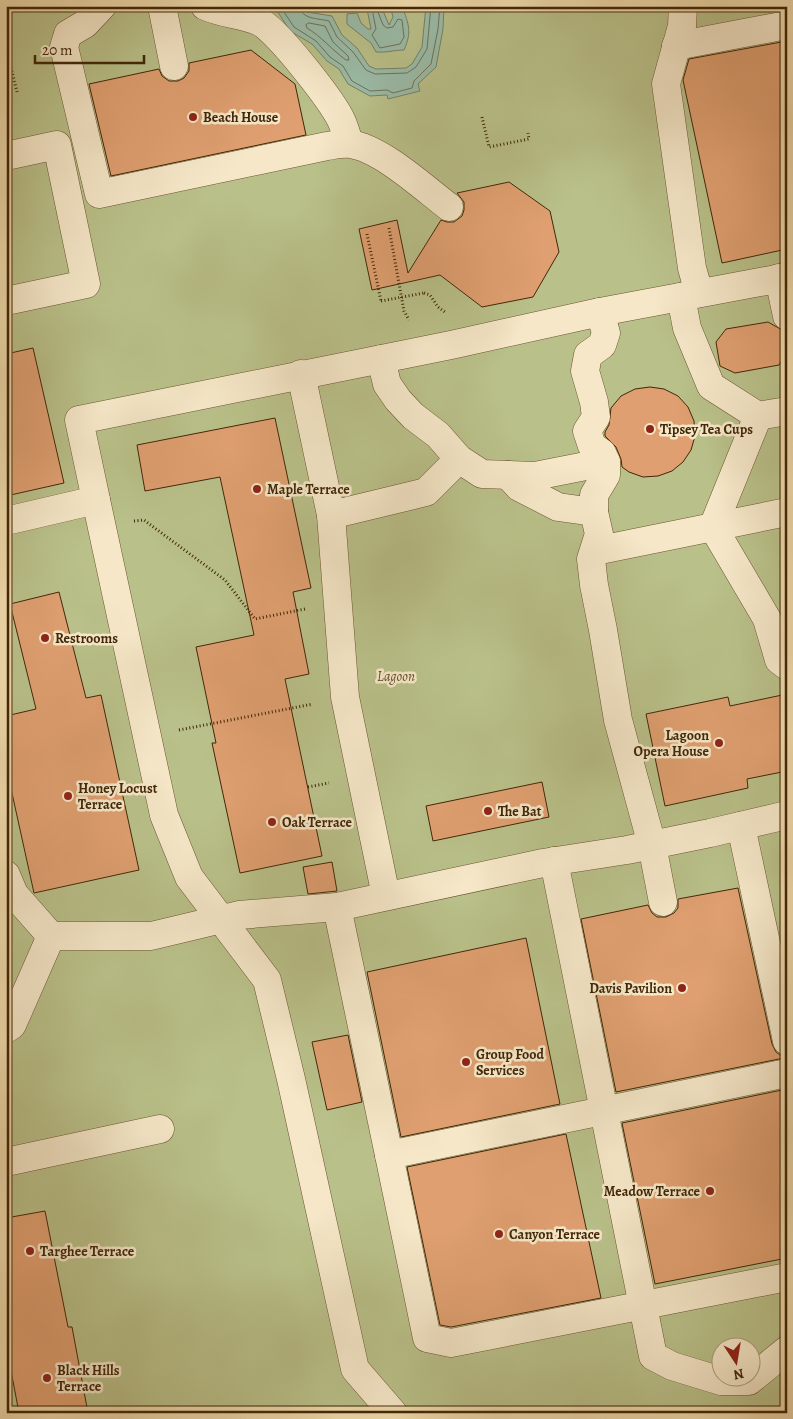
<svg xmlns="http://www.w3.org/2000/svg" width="793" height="1419" font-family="Alegreya,serif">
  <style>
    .green { fill: #b9c089; stroke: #7d7448; fill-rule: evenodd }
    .water { fill: #9abba7; stroke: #768067 }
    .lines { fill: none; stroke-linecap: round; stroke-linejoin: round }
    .shore { stroke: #6e7158; stroke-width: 1 }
    .building { fill: #df9f70; stroke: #412708 }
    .minor-casing { stroke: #6c5431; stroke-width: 29 }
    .path { stroke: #412708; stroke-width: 3; stroke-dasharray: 1 2.5; stroke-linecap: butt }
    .minor { stroke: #f5e7c8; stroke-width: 28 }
    .path-bridge { stroke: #412708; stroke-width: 3; stroke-dasharray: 1 2.5; stroke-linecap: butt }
    .poi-dot { fill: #8f2418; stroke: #f5e7c8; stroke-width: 2 }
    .labels { text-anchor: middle; stroke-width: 5; stroke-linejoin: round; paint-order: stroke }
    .poi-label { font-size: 14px; font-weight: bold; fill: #412708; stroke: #f5e7c8; text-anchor: start }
    .park-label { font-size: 14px; font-style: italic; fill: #5f4d28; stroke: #f5e7c8 }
  </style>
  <rect width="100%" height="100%" fill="#efdaab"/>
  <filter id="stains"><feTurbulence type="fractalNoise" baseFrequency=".004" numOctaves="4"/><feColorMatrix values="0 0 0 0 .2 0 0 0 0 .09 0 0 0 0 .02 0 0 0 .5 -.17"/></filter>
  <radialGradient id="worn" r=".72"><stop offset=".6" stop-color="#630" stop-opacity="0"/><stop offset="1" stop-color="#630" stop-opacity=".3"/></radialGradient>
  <path class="green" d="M 6,6 L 787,6 L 787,1413 L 6,1413 ZM 720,1346 L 750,1346 L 750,1376 L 720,1376 Z"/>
  <g class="water">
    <path d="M 267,6 L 303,6 L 307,12 L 332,16 L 342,35 L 357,48 L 369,66 L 376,69 L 406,68 L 412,64 L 422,47 L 426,6 L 444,6 L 443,29 L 436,67 L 418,84 L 420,91 L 388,99 L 387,95 L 370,96 L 348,84 L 339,69 L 327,61 L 312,44 L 290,31 L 276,9 Z"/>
    <path d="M 381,6 L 389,25 L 393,17 L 390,6 L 402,6 C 409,25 412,32 404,50 C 394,50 386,53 376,52 L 371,43 L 347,24 L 347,14 L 357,13 L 361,23 L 368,29 L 371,29 L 367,9 Z"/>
  </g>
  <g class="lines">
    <g class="shore">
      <path d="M 280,6 L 294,27 L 316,41 L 330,57 L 343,66 L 352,81 L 370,91 L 387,90 L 393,93 L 412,88 L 414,81 L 431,64 L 438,29 L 440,6"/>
      <path d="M 299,6 C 302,20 318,18 329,21 L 337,37 L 353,52 L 366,70 L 375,74 L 407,73 L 416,67 L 427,49 L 431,6"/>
      <path d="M 376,11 L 378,12 L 383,25 L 387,28 L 393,27 L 398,19 L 402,20 L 404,37 L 400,44 L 380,48 L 372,35 L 376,29 L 373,14 Z"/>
      <path d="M 309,23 L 325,26 L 333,42 L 348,56 L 349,60 L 346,60 C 332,50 322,37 307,28 L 306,25 Z"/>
    </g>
  </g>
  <g class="building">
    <path d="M 787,41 L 787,249 L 722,263 L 683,80 L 689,59 Z"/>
    <path d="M 251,50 L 295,84 L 306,135 L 111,176 L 89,84 L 159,69 L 162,76 L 169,81 L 178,81 L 184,78 L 189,71 L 189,63 Z"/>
    <path d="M 509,182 L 550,211 L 559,252 L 533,297 L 482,307 L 440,275 L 372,290 L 359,229 L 397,220 L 408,273 L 441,220 L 447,222 L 454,222 L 462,216 L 464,210 L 464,202 L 457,193 Z"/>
    <path d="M 768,322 L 784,331 L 787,352 L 779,365 L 735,373 L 720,366 L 716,342 L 726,329 Z"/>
    <path d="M 33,348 L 64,483 L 6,496 L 6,354 Z"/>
    <path d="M 650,387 L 664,389 L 678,396 L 688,407 L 694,421 L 695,436 L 691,450 L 683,462 L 672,471 L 658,476 L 643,477 L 629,472 L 622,467 L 621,459 L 616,447 L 605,436 L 605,432 L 609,425 L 611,408 L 621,396 L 635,389 Z"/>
    <path d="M 275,418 L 311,588 L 293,592 L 309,674 L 285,679 L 322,856 L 240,873 L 212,743 L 216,743 L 196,647 L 254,635 L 220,477 L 145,491 L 137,445 Z"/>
    <path d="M 59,592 L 86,698 L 101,695 L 139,870 L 34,893 L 6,766 L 6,716 L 36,709 L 10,604 Z"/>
    <path d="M 787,694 L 787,771 L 747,779 L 748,788 L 665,806 L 646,714 L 728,697 L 730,706 Z"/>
    <path d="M 542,782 L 549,817 L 433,841 L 426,806 Z"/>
    <path d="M 332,862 L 337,891 L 308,894 L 303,867 Z"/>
    <path d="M 738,888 L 772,1044 L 776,1052 L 784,1058 L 616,1092 L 581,919 L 648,905 L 652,913 L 657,917 L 666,917 L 674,913 L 678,908 L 678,899 Z"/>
    <path d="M 526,938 L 560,1104 L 401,1137 L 367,972 Z"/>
    <path d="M 348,1035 L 362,1102 L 327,1110 L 312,1042 Z"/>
    <path d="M 787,1089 L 787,1258 L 655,1284 L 622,1123 Z"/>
    <path d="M 566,1134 L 601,1298 L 451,1327 L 440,1325 L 407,1167 Z"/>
    <path d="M 45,1211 L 68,1327 L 72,1327 L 88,1413 L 19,1413 L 6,1344 L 6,1218 Z"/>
  </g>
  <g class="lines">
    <defs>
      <g id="minor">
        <path d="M 102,6 L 85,24 L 68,34 L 64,47 L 99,194 L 327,146 C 334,145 343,143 350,144 C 381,148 424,188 449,207"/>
        <path d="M 162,6 L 174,66"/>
        <path d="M 205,6 C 222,14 243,14 260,22 C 277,30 334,103 342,122 C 345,129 347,136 349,143"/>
        <path d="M 683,6 L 682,26 L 666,84 L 692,268 L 699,293"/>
        <path d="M 676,46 L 787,25"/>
        <path d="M 6,156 L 57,145 L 86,284 L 6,301"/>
        <path d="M 779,278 L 787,316"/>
        <path d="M 681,297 L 687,328 L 711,386 L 758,416 L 787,411"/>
        <path d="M 600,312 L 606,333 L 602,345 L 588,355 L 585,371 L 594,402 L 596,417 L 587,431 L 592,446 L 602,453 L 606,462 L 606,475 L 594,495 L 594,512 L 599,534 L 591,559 L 594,585 L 603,630 L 618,720 L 652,845 L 663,902"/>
        <path d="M 381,359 L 387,384 L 398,400 L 413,416 L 438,435 L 459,459 L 482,474 L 535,476 L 606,462"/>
        <path d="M 301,374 L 331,515 L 345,697 L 386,896"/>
        <path d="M 758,416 L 713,527 L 767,619 L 779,660 L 787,666"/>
        <path d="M 508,475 L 519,487 L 558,507 L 594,512"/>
        <path d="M 96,500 L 164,815 L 189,877 L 267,980 L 291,1079 L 355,1369 L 393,1413"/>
        <path d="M 331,515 L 426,492 L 459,459"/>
        <path d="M 6,521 L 96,500 L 79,420 L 451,345 L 600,312 L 787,277"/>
        <path d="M 595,551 L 787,512"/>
        <path d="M 741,826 L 787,1041"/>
        <path d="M 554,861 L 653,1356 L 672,1366 L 721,1381 L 749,1381 L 787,1350"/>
        <path d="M 6,875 L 14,894 L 51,936 L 151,936 L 239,915 L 337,907 L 543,863 L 627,850 L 710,833 L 787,815"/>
        <path d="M 337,907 L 389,1155"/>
        <path d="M 6,1029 L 12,1025 L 51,936"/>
        <path d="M 787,1073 L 389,1155 L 427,1338 L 451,1343 L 787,1277"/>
        <path d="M 6,1162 L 160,1129"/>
      </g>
    </defs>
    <use href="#minor" class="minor-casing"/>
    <g class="path">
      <path d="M 6,47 L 17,92"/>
      <path d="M 482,117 L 489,147 L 529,139 L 528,133"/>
      <path d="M 389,228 L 404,311 L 409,320"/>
      <path d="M 367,234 L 381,301"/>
      <path d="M 424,293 L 430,295 L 438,307 L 445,312"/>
      <path d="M 134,521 L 144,520 L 225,580 L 255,619 L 305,609"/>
      <path d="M 179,730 L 313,704"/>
      <path d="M 308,787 L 329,783"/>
    </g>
    <use href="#minor" class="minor"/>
    <path class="path-bridge" d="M 381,301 L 424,293"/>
  </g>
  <g class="poi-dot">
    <circle cx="193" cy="117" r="5"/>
    <circle cx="650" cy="429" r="5"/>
    <circle cx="257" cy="489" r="5"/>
    <circle cx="45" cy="638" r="5"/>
    <circle cx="719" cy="743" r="5"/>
    <circle cx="68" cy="796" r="5"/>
    <circle cx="488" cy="811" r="5"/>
    <circle cx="272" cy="822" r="5"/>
    <circle cx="682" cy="988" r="5"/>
    <circle cx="466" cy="1062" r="5"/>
    <circle cx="710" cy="1191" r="5"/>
    <circle cx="499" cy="1234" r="5"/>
    <circle cx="30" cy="1251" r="5"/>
    <circle cx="47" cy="1378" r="5"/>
  </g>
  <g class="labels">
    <g class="poi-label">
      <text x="203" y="122">Beach House</text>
      <text x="660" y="434">Tipsey Tea Cups</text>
      <text x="267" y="494">Maple Terrace</text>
      <text x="55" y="643">Restrooms</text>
      <text x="709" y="740" text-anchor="end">Lagoon<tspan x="709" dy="16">Opera House</tspan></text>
      <text x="78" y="793">Honey Locust<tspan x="78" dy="16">Terrace</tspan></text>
      <text x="498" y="816">The Bat</text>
      <text x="282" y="827">Oak Terrace</text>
      <text x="672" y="993" text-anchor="end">Davis Pavilion</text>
      <text x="476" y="1059">Group Food<tspan x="476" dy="16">Services</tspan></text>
      <text x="700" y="1196" text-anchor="end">Meadow Terrace</text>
      <text x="509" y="1239">Canyon Terrace</text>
      <text x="40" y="1256">Targhee Terrace</text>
      <text x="57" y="1375">Black Hills<tspan x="57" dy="16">Terrace</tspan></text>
    </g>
    <g class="park-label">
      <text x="396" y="681">Lagoon</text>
    </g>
  </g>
  <rect width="793" height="1419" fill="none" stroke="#efdaab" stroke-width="25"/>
  <rect x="8" y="8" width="778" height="1404" fill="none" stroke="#412708" stroke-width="2.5"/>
  <rect x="12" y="12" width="768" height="1394" fill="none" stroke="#412708"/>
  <g transform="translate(736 1362) rotate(168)"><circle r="24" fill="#f5e7c8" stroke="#ad9a7b"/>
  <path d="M0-4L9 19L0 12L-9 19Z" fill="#8f2418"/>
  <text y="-8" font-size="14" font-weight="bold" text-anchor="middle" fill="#412708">N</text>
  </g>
  <path d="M35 55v8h109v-8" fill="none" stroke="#412708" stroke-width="2.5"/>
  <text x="42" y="55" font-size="15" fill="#412708" stroke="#f5e7c8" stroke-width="4" paint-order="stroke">20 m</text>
  <rect width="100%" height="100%" filter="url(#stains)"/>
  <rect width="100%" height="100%" fill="url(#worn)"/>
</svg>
